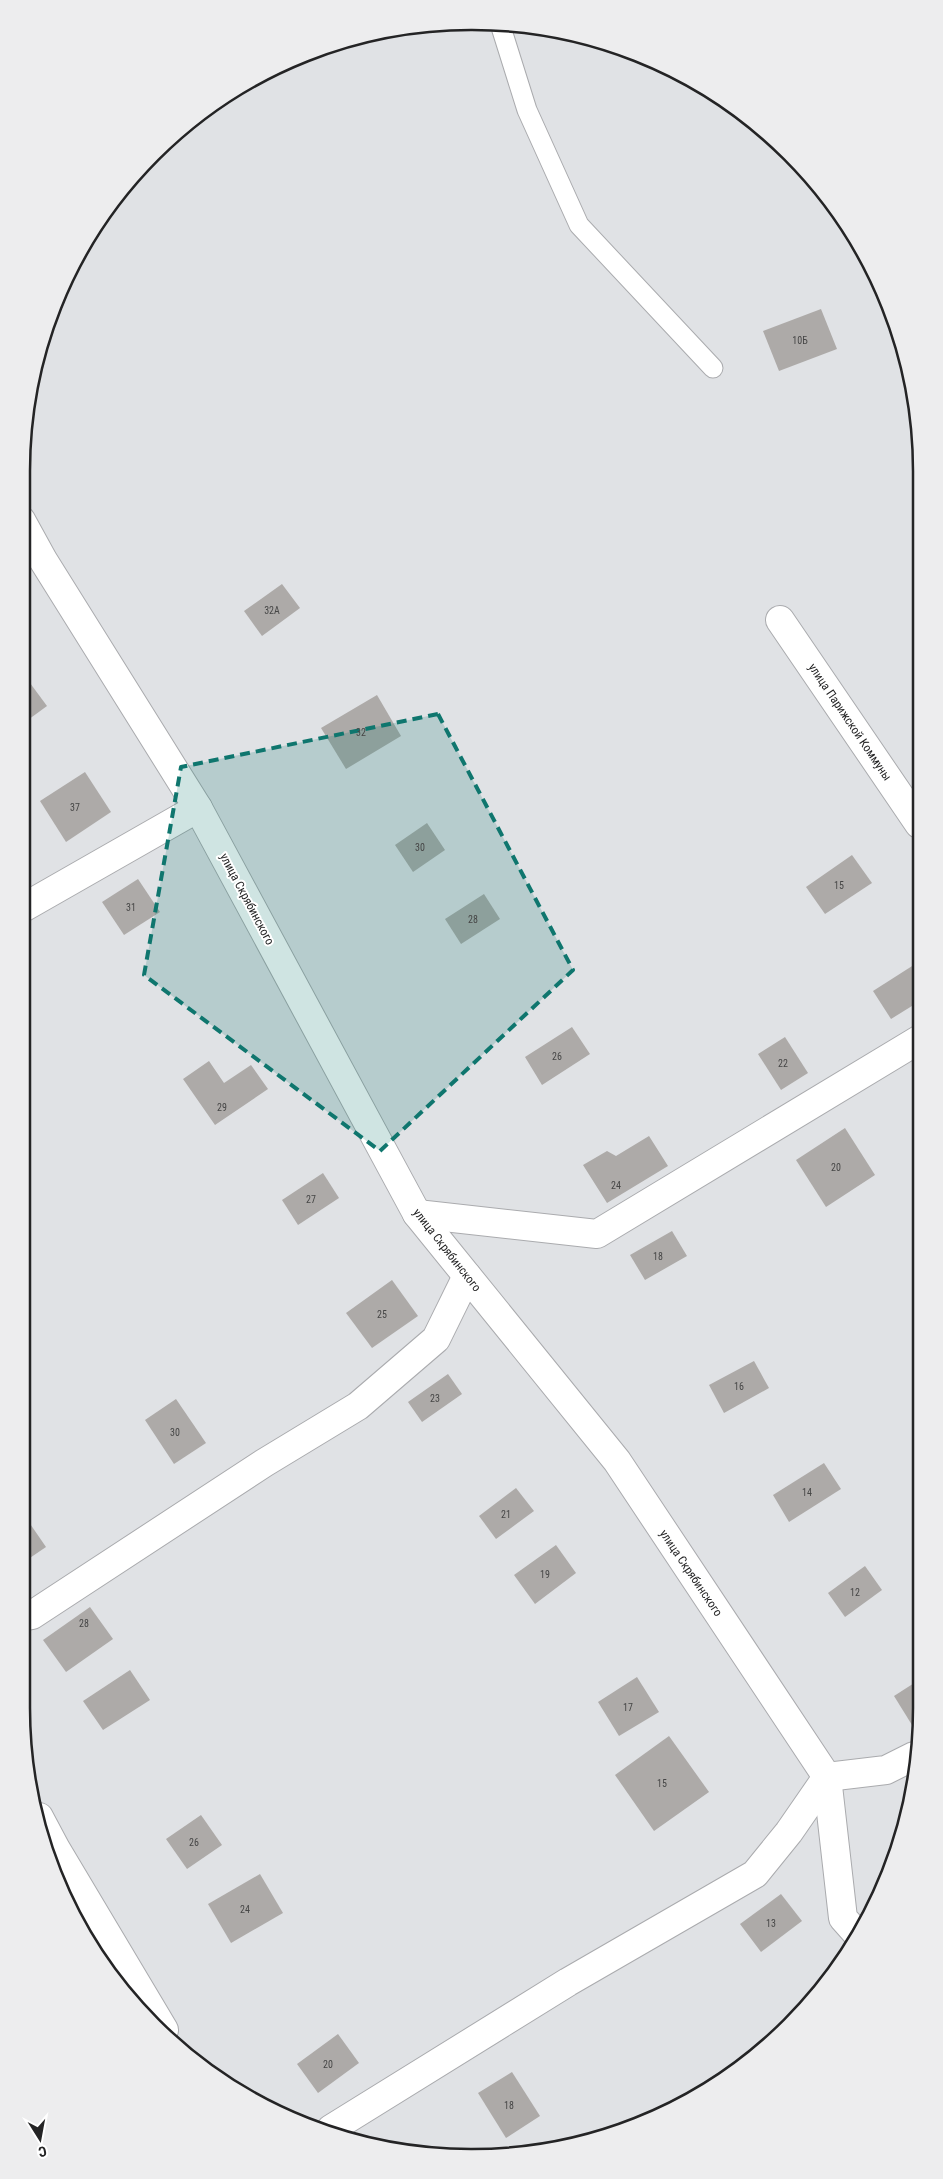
<svg xmlns="http://www.w3.org/2000/svg" width="943" height="2179" font-family="'Roboto Condensed',sans-serif">
  <style>
    .building { fill: #adaaa8 }
    .lines { fill: none; stroke-linecap: round; stroke-linejoin: round }
    .lane-casing { stroke: #aaabae; stroke-width: 21 }
    .street-casing { stroke: #aaabae; stroke-width: 30 }
    .lane { stroke: #fff; stroke-width: 19 }
    .street { stroke: #fff; stroke-width: 28 }
    .marked { fill: #0f766e; fill-opacity: 0.2; stroke: #0f766e; stroke-width: 4; stroke-dasharray: 10 6; stroke-linejoin: round }
    .labels { text-anchor: middle; stroke-width: 4; stroke-linejoin: round; paint-order: stroke }
    .number-label { font-size: 10px; fill: #464646 }
    .street-label { font-size: 12px; fill: #242425; stroke: #fff }
    .rim { fill: none; stroke: #242425; stroke-width: 2.5 }
  </style>
  <rect width="100%" height="100%" fill="#e0e2e5"/>
  <g class="building">
    <path d="M 821,309 L 837,349 L 779,371 L 763,331 Z"/>
    <path d="M 282,584 L 300,608 L 262,636 L 244,611 Z"/>
    <path d="M 30,683 L 47,706 L 21,725 L 21,689 Z"/>
    <path d="M 377,695 L 401,736 L 346,769 L 321,728 Z"/>
    <path d="M 85,772 L 111,812 L 66,842 L 40,801 Z"/>
    <path d="M 427,823 L 445,850 L 413,872 L 395,845 Z"/>
    <path d="M 852,855 L 872,883 L 825,914 L 806,887 Z"/>
    <path d="M 138,879 L 160,912 L 124,935 L 102,902 Z"/>
    <path d="M 484,894 L 500,919 L 461,944 L 445,919 Z"/>
    <path d="M 920,961 L 920,1001 L 891,1019 L 873,991 Z"/>
    <path d="M 572,1027 L 590,1054 L 542,1085 L 525,1057 Z"/>
    <path d="M 785,1037 L 808,1073 L 781,1090 L 758,1054 Z"/>
    <path d="M 209,1061 L 224,1083 L 251,1065 L 268,1089 L 215,1125 L 183,1079 Z"/>
    <path d="M 845,1128 L 875,1175 L 826,1207 L 796,1160 Z"/>
    <path d="M 649,1136 L 668,1166 L 607,1203 L 583,1165 L 607,1151 L 616,1156 Z"/>
    <path d="M 323,1173 L 339,1198 L 298,1225 L 282,1200 Z"/>
    <path d="M 672,1231 L 687,1256 L 645,1280 L 630,1255 Z"/>
    <path d="M 392,1280 L 418,1316 L 372,1348 L 346,1313 Z"/>
    <path d="M 754,1361 L 769,1388 L 724,1413 L 709,1385 Z"/>
    <path d="M 448,1374 L 462,1394 L 422,1422 L 408,1402 Z"/>
    <path d="M 176,1399 L 206,1443 L 174,1464 L 145,1420 Z"/>
    <path d="M 824,1463 L 841,1489 L 789,1522 L 773,1495 Z"/>
    <path d="M 516,1488 L 534,1511 L 496,1539 L 479,1516 Z"/>
    <path d="M 24,1515 L 46,1547 L 21,1564 L 21,1517 Z"/>
    <path d="M 556,1545 L 576,1573 L 535,1604 L 514,1575 Z"/>
    <path d="M 865,1566 L 882,1590 L 845,1617 L 828,1593 Z"/>
    <path d="M 90,1607 L 113,1639 L 66,1672 L 43,1640 Z"/>
    <path d="M 130,1670 L 150,1700 L 103,1730 L 83,1701 Z"/>
    <path d="M 637,1677 L 659,1712 L 619,1736 L 598,1702 Z"/>
    <path d="M 922,1678 L 920,1721 L 912,1725 L 894,1696 Z"/>
    <path d="M 669,1736 L 709,1792 L 654,1831 L 615,1775 Z"/>
    <path d="M 201,1815 L 222,1845 L 187,1869 L 166,1839 Z"/>
    <path d="M 260,1874 L 283,1913 L 231,1943 L 208,1904 Z"/>
    <path d="M 781,1894 L 802,1921 L 761,1952 L 740,1924 Z"/>
    <path d="M 816,1996 L 810,2004 L 804,2010 L 801,2006 Z"/>
    <path d="M 338,2034 L 359,2063 L 318,2093 L 297,2064 Z"/>
    <path d="M 512,2072 L 540,2116 L 506,2138 L 478,2093 Z"/>
    <path d="M 396,2144 L 401,2151 L 389,2150 Z"/>
  </g>
  <g class="lines">
    <defs>
      <path id="lane" d="M 500,24 L 527,110 L 579,225 L 713,368"/>
      <g id="street">
        <path d="M 21,520 L 43,560 L 198,808 L 417,1214 L 617,1461 L 827,1777 L 843,1918 L 859,1936"/>
        <path d="M 780,620 L 919,824"/>
        <path d="M 21,909 L 198,808"/>
        <path d="M 417,1214 L 597,1234 L 920,1039"/>
        <path d="M 21,1617 L 32,1615 L 264,1463 L 358,1406 L 436,1339 L 467,1276"/>
        <path d="M 39,1817 L 56,1849 L 164,2030"/>
        <path d="M 331,2129 L 568,1982 L 755,1874 L 789,1832 L 827,1777 L 886,1770 L 914,1756"/>
      </g>
    </defs>
    <use href="#lane" class="lane-casing"/>
    <use href="#street" class="street-casing"/>
    <use href="#lane" class="lane"/>
    <use href="#street" class="street"/>
  </g>
  <path class="marked" d="M 438,714 L 573,970 L 380,1151 L 144,975 L 181,767 Z"/>
  <g class="labels">
    <g class="number-label">
      <text x="800" y="344">10Б</text>
      <text x="272" y="614">32А</text>
      <text x="361" y="736">32</text>
      <text x="75" y="811">37</text>
      <text x="420" y="851">30</text>
      <text x="839" y="889">15</text>
      <text x="131" y="911">31</text>
      <text x="473" y="923">28</text>
      <text x="557" y="1060">26</text>
      <text x="783" y="1067">22</text>
      <text x="222" y="1111">29</text>
      <text x="836" y="1171">20</text>
      <text x="616" y="1189">24</text>
      <text x="311" y="1203">27</text>
      <text x="658" y="1260">18</text>
      <text x="382" y="1318">25</text>
      <text x="739" y="1390">16</text>
      <text x="435" y="1402">23</text>
      <text x="175" y="1436">30</text>
      <text x="807" y="1496">14</text>
      <text x="506" y="1518">21</text>
      <text x="545" y="1578">19</text>
      <text x="855" y="1596">12</text>
      <text x="84" y="1627">28</text>
      <text x="628" y="1711">17</text>
      <text x="662" y="1787">15</text>
      <text x="194" y="1846">26</text>
      <text x="245" y="1913">24</text>
      <text x="771" y="1927">13</text>
      <text x="328" y="2068">20</text>
      <text x="509" y="2109">18</text>
    </g>
    <g class="street-label">
      <text transform="translate(850 722) rotate(56)" y="4">улица Парижской Коммуны</text>
      <text transform="translate(247 899) rotate(62)" y="4">улица Скрябинского</text>
      <text transform="translate(447 1250) rotate(52)" y="4">улица Скрябинского</text>
      <text transform="translate(691 1573) rotate(56)" y="4">улица Скрябинского</text>
    </g>
  </g>
  <path d="M0 0H943V2179H0ZM471 30H472A441 441 0 0 1 913 471V1708A441 441 0 0 1 472 2149H471A441 441 0 0 1 30 1708V471A441 441 0 0 1 471 30Z" fill="#ededee" fill-rule="evenodd"/>
  <path class="rim" d="M471 30H472A441 441 0 0 1 913 471V1708A441 441 0 0 1 472 2149H471A441 441 0 0 1 30 1708V471A441 441 0 0 1 471 30Z"/>
  <g transform="translate(40 2139) rotate(169)" stroke="#ffffff" stroke-width="4" paint-order="stroke">
  <path d="M0-4L9 19L0 12L-9 19Z" fill="#242425"/>
  <text y="-8" font-size="14" font-weight="bold" text-anchor="middle" fill="#242425">С</text>
  </g>
</svg>
